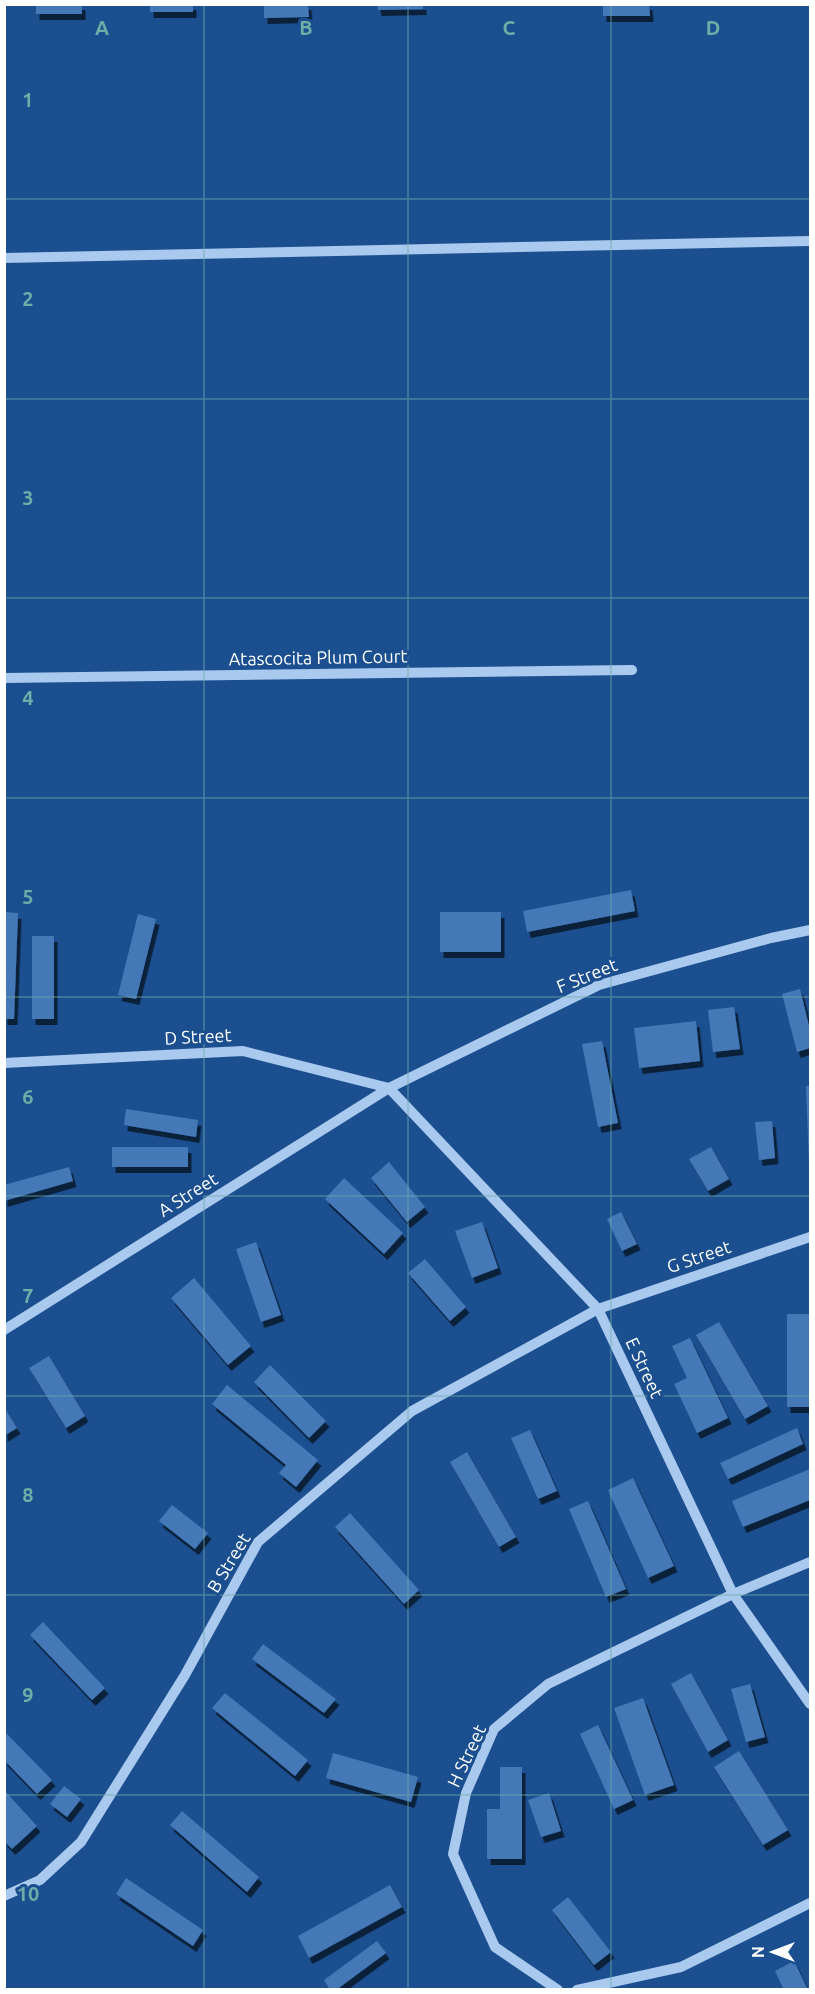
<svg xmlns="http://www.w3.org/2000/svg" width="815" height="1994" font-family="Ubuntu,sans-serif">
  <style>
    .building { fill: #4478b7; filter: url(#shadow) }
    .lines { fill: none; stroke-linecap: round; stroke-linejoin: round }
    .minor { stroke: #a9c9ee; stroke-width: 10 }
    .grid { fill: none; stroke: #6fada8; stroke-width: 1.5; stroke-opacity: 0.55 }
    .labels { text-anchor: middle; stroke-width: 6; stroke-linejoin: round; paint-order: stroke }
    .street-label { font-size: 18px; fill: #fff; stroke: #1b4f8f }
    .grid-label { font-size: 20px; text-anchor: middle; font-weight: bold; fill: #6fada8; stroke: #1b4f8f; stroke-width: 6; stroke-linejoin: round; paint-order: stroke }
  </style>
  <defs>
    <filter id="shadow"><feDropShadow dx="3.5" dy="6" stdDeviation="0" flood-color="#0009"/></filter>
  </defs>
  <rect width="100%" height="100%" fill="#1b4f8f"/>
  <g class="building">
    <rect x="36" y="4" width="46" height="10"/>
    <rect x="150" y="4" width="43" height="8"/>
    <path d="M 264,4 L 308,4 L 309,17 L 264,18 Z"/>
    <path d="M 377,4 L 423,4 L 423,9 L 378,10 Z"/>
    <path d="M 603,4 L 649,4 L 650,16 L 603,16 Z"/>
    <path d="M 631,890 L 635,911 L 527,932 L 523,911 Z"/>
    <path d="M 4,912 L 18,913 L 14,1019 L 4,1019 Z"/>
    <rect x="440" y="912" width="61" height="40"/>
    <path d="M 138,914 L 156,919 L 136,999 L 118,995 Z"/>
    <rect x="32" y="936" width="22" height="83"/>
    <path d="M 800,989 L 810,1030 L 810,1048 L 797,1052 L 782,994 Z"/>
    <path d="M 734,1007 L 740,1049 L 713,1052 L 708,1010 Z"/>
    <path d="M 696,1021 L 700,1061 L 639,1068 L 634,1028 Z"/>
    <path d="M 602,1041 L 618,1123 L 598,1127 L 582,1044 Z"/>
    <path d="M 806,1086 L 810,1086 L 810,1165 L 809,1165 Z"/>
    <path d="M 126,1109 L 198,1120 L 196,1137 L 124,1125 Z"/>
    <path d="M 772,1121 L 775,1158 L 759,1160 L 755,1122 Z"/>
    <rect x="112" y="1147" width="76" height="20"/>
    <path d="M 711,1147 L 729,1179 L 708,1191 L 689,1159 Z"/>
    <path d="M 389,1162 L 425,1207 L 407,1222 L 371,1178 Z"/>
    <path d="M 69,1167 L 73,1181 L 4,1201 L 4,1185 Z"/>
    <path d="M 344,1178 L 403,1233 L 384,1254 L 325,1199 Z"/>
    <path d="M 621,1212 L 637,1244 L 622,1251 L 607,1219 Z"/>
    <path d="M 482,1222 L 498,1268 L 472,1278 L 455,1231 Z"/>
    <path d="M 256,1242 L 281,1315 L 261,1322 L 236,1249 Z"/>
    <path d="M 425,1259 L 466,1307 L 450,1321 L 408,1273 Z"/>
    <path d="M 194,1278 L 251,1346 L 228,1365 L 171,1298 Z"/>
    <rect x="787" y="1314" width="23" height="93"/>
    <path d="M 719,1322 L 768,1406 L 745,1419 L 696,1335 Z"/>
    <path d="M 690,1338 L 728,1418 L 697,1433 L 674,1384 L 687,1378 L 672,1346 Z"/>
    <path d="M 49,1356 L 85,1416 L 66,1428 L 29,1368 Z"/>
    <path d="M 270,1365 L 326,1421 L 309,1438 L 254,1382 Z"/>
    <path d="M 227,1385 L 318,1460 L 296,1487 L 279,1473 L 286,1465 L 212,1404 Z"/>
    <path d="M 4,1407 L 17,1428 L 4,1436 Z"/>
    <path d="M 797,1428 L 803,1444 L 728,1479 L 720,1463 Z"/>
    <path d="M 530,1430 L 557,1491 L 538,1499 L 511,1438 Z"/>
    <path d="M 467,1452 L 516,1537 L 499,1547 L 450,1462 Z"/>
    <path d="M 810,1469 L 810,1500 L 743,1527 L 732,1501 Z"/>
    <path d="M 633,1478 L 674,1566 L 648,1578 L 608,1490 Z"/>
    <path d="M 588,1501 L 626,1589 L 606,1597 L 569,1509 Z"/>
    <path d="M 172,1505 L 208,1533 L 195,1549 L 159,1521 Z"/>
    <path d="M 350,1513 L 419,1590 L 404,1604 L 335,1527 Z"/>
    <path d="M 43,1622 L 105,1688 L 92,1700 L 30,1635 Z"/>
    <path d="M 263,1644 L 336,1699 L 324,1713 L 252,1659 Z"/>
    <path d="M 691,1673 L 728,1740 L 708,1752 L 671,1684 Z"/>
    <path d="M 750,1684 L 765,1737 L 746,1742 L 731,1689 Z"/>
    <path d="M 225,1693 L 308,1760 L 295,1776 L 212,1708 Z"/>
    <path d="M 643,1698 L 674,1785 L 645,1795 L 614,1708 Z"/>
    <path d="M 598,1725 L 633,1800 L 614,1809 L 580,1734 Z"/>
    <path d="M 4,1731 L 52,1780 L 37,1794 L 4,1760 Z"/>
    <path d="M 739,1751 L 788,1830 L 763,1845 L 714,1767 Z"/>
    <path d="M 333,1753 L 418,1777 L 411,1802 L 326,1778 Z"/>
    <path d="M 500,1767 L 522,1767 L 522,1859 L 487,1859 L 487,1809 L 500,1809 Z"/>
    <path d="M 64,1786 L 81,1799 L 67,1817 L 50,1804 Z"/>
    <path d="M 4,1790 L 37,1826 L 12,1849 L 4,1841 Z"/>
    <path d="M 549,1793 L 561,1831 L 541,1837 L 528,1800 Z"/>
    <path d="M 182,1811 L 259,1877 L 247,1892 L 170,1825 Z"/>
    <path d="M 126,1878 L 203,1930 L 193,1946 L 116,1894 Z"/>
    <path d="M 390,1885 L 402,1907 L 309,1958 L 298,1936 Z"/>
    <path d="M 568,1897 L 611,1952 L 594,1965 L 552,1910 Z"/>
    <path d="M 377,1941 L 386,1953 L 336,1990 L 330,1990 L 324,1980 Z"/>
    <path d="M 794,1961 L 808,1990 L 784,1990 L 775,1971 Z"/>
  </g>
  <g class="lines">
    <g class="minor">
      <path d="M 4,258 L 810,241"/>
      <path d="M 4,678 L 632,670"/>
      <path d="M 4,1063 L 243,1051 L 389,1088"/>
      <path d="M 389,1088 L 598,1309 L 733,1594 L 810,1704"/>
      <path d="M 4,1330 L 389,1088 L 599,985 L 771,938 L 810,930"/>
      <path d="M 4,1896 L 40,1880 L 81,1842 L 185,1675 L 258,1542 L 412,1411 L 598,1309 L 810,1237"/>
      <path d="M 558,1990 L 495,1947 L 453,1854 L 466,1793 L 494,1729 L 548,1684 L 733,1594 L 810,1562"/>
      <path d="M 577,1990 L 681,1967 L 810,1903"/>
    </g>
  </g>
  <path class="grid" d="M 204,4 L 204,1990M 408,4 L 408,1990M 611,4 L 611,1990M 4,199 L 810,199M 4,399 L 810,399M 4,598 L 810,598M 4,798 L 810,798M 4,997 L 810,997M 4,1196 L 810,1196M 4,1396 L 810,1396M 4,1595 L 810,1595M 4,1795 L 810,1795"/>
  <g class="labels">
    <g class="street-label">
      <text transform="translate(318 658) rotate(-1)" y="6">Atascocita Plum Court</text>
      <text transform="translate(587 976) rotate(-22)" y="6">F Street</text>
      <text transform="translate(198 1037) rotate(-3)" y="6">D Street</text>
      <text transform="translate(188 1195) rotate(-32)" y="6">A Street</text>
      <text transform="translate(699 1257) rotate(-19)" y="6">G Street</text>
      <text transform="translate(644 1368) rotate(65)" y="6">E Street</text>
      <text transform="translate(229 1563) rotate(-59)" y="6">B Street</text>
      <text transform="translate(467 1756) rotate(-65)" y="6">H Street</text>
    </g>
  </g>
  <g class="grid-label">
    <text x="102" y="35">A</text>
    <text x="306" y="35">B</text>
    <text x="509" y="35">C</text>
    <text x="713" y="35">D</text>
    <text x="28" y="107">1</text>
    <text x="28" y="306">2</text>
    <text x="28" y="505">3</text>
    <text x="28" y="705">4</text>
    <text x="28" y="904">5</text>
    <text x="28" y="1104">6</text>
    <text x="28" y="1303">7</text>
    <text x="28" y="1502">8</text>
    <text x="28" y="1702">9</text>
    <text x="28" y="1901">10</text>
  </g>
  <rect width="815" height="1994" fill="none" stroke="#ffffff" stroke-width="12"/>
  <g transform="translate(773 1952) rotate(270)" stroke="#1b4f8f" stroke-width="4.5" paint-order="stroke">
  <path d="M0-4.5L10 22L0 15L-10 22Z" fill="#ffffff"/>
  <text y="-9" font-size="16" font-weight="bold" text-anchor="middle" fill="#ffffff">N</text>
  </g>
</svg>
